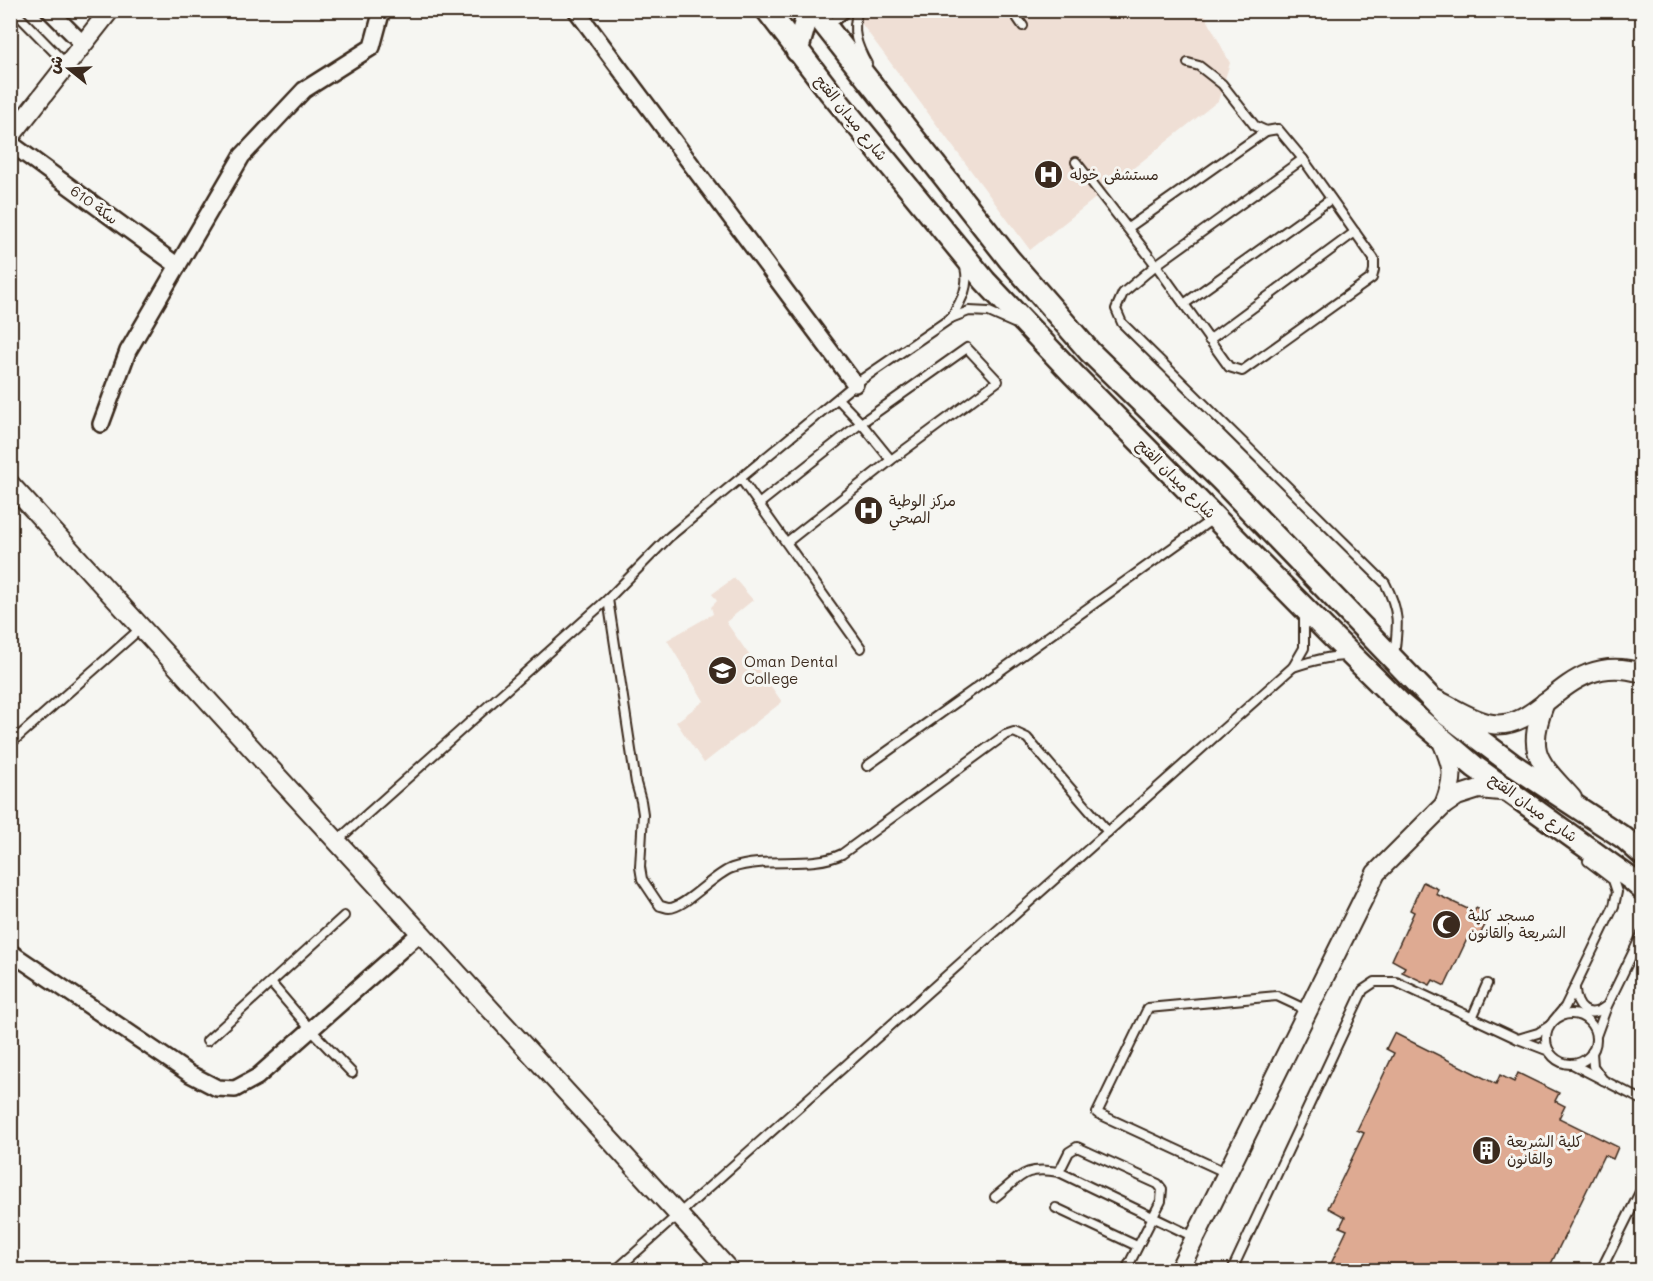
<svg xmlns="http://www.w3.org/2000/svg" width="1653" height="1281" font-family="Mali,'Playpen Sans Arabic',sans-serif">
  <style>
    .built { fill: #efdfd5 }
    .building { fill: #deaa92; stroke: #3b2a1e; stroke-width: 1.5 }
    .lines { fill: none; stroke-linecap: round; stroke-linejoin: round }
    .service-casing { stroke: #3b2a1e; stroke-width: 12 }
    .minor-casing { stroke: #3b2a1e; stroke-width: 20 }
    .tertiary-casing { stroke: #3b2a1e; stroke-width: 22 }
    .secondary-casing { stroke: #3b2a1e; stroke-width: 26 }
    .service { stroke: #f6f6f2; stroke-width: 8 }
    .minor { stroke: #f6f6f2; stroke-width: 15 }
    .tertiary { stroke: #f6f6f2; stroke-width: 18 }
    .secondary { stroke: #f6f6f2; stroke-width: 21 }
    .labels { text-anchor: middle; stroke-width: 6; stroke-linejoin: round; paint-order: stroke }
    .street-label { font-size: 15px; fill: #3b2a1e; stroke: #f6f6f2 }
    .poi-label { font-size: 15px; fill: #3b2a1e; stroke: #f6f6f2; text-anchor: start }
  </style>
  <rect width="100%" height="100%" fill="#f6f6f2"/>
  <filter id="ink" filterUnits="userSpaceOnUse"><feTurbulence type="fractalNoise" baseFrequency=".0167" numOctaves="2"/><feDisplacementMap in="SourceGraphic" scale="12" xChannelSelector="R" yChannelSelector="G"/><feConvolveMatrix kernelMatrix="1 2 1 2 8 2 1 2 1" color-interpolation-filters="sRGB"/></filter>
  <g filter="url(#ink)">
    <g class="built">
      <path d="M 852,11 L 1207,11 L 1204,13 L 1230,63 L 1218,101 L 1030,250 Z"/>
      <path d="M 734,578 L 753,600 L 726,622 L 782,702 L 704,763 L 676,722 L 704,701 L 667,640 L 713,614 L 711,607 L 717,601 L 712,594 Z"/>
    </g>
    <g class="building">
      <path d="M 1423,882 L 1438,889 L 1436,894 L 1474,912 L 1476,908 L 1490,915 L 1478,939 L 1469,935 L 1445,986 L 1433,980 L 1430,985 L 1402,972 L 1405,967 L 1392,960 L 1414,912 L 1410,910 Z"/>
      <path d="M 1394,1033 L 1496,1084 L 1500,1075 L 1514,1082 L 1518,1073 L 1559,1093 L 1555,1101 L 1565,1106 L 1559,1118 L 1618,1147 L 1613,1159 L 1604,1155 L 1548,1270 L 1328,1270 L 1347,1230 L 1340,1227 L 1345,1217 L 1328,1208 L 1364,1133 L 1357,1130 L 1394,1053 L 1386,1049 Z"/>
    </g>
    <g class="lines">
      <defs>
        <g id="service">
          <path d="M 13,10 L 66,64"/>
          <path d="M 858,10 C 851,31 857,46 867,64"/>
          <path d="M 1012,10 L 1023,26"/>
          <path d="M 827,27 L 848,10"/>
          <path d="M 1303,159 L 1156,265 L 1123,293 L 1116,309 L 1122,323 L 1385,583 C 1400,612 1398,625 1394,656"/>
          <path d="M 1076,162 L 1156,265 L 1229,367 L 1242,371 L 1372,278 L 1374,270 L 1374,259 L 1303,159 L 1278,129 L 1266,131 L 1255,126 L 1222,84 L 1199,66 L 1188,63"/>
          <path d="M 1128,228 L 1266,131"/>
          <path d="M 1184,304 L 1331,199"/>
          <path d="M 951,318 C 961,301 970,287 965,267"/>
          <path d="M 1209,340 L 1355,232"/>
          <path d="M 838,399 L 861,423 L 891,460"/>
          <path d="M 741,479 L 861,648"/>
          <path d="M 760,503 L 861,423 L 967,348 L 998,381 L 891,460 L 787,542"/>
          <path d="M 608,599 L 636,783 L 641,801 L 643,814 L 640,867 L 642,879 L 660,906 C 663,906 666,908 669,908 C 685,908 714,874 732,868 C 767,856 811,869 842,854 L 1005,735 L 1014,732 L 1027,738 L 1108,832"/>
          <path d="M 1293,667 C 1311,661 1328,656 1347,656"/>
          <path d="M 10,744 L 140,629"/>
          <path d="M 867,766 L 1214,518"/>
          <path d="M 338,840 L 608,599 L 669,537 L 855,384 L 951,318 L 969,311 L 989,312 L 1014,323"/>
          <path d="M 271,983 L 311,1030 L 352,1073"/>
          <path d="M 1575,989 C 1576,1008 1588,1020 1605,1007"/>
          <circle cx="1571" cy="1039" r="25"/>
          <path d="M 1472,1018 L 1487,984"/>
          <path d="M 1554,1020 L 1565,1007 L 1614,906 L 1617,892 L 1613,880 L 1588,861"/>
          <path d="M 1596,1036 L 1607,1006 L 1642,934"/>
          <path d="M 1518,1039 L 1538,1033 L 1549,1026"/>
          <path d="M 207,1041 L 344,916"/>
          <path d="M 1592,1052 L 1593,1066 L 1603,1080"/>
          <path d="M 1572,1064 L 1642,1100"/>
          <path d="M 1059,1172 L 1069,1152 L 1077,1147 L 1158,1184 L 1162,1189 L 1161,1201 L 1126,1270"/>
          <path d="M 1227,1173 L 1097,1113 L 1148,1008 L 1277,996 L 1307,1010"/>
          <path d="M 995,1197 C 1022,1176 1023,1166 1059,1172 L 1194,1237"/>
          <path d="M 1056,1208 L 1137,1246"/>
          <path d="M 616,1270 L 1293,667 L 1304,648 L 1304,616"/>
          <path d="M 1232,1270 L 1363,990 L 1375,982 L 1396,982 L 1518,1039 L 1549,1051"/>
          <path d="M 1601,1270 L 1642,1188"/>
        </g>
        <g id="minor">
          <path d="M 49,10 L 83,44"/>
          <path d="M 576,10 L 855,384"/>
          <path d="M 10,143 L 178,266"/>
          <path d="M 101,424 L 128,351 L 242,156 L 304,90 L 372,47 L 382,10"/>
          <path d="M 10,952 L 190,1074 L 217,1088 L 235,1089 L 257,1077 L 420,933"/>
        </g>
        <g id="tertiary">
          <path d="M 10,137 L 110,10"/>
          <path d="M 10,484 L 729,1270"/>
          <path d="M 1433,698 C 1452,706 1472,721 1492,724 C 1545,731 1566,649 1642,673"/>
          <path d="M 1545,702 C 1525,754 1539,761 1572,798"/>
          <path d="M 1440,737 C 1453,766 1456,775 1444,805"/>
          <path d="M 1179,1270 L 1376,873 L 1444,805 L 1457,796 L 1479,789 L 1511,792"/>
        </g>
        <g id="secondary">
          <path d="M 767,10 L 830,92 L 985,281 L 1073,374 L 1329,633 L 1401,704 L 1475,767 L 1631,879 L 1642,889"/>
          <path d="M 813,10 L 1009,259 L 1090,352 L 1221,480 L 1447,715 L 1513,765 L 1624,838 L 1642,854"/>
          <path d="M 797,51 L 809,10"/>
        </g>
      </defs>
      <use href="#service" class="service-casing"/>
      <use href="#minor" class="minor-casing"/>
      <use href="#tertiary" class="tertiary-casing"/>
      <use href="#secondary" class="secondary-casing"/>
      <use href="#service" class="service"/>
      <use href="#minor" class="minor"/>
      <use href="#tertiary" class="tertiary"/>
      <use href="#secondary" class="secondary"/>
    </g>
  </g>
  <defs>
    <symbol id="hospital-disc" viewBox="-11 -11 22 22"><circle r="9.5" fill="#3b2a1e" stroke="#f6f6f2"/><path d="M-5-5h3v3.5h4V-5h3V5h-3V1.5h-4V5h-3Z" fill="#fff"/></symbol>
    <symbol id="university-disc" viewBox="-11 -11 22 22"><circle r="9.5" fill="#3b2a1e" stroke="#f6f6f2"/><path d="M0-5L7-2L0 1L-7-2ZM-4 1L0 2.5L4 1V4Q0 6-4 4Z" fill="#fff"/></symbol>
    <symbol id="mosque-disc" viewBox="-11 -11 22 22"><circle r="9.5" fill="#3b2a1e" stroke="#f6f6f2"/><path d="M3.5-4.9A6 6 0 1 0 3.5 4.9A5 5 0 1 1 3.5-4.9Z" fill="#fff"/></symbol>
    <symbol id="building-disc" viewBox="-11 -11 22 22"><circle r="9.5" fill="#3b2a1e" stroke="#f6f6f2"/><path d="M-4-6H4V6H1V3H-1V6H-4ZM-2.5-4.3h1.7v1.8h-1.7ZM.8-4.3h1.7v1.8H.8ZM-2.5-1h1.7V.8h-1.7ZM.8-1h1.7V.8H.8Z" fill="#fff"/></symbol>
  </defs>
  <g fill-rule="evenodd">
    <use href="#hospital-disc" x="1032" y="158" width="33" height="33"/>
    <use href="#hospital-disc" x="852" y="494" width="33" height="33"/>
    <use href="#university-disc" x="706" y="654" width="33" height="33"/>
    <use href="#mosque-disc" x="1430" y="908" width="33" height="33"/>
    <use href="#building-disc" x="1470" y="1134" width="33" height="33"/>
  </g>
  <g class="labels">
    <g class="street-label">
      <text transform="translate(851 118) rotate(51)" y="5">شارع ميدان الفتح</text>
      <text transform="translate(94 205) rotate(36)" y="5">سكة 610</text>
      <text transform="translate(1176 479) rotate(45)" y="5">شارع ميدان الفتح</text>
      <text transform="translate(1533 808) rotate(36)" y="5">شارع ميدان الفتح</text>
    </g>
    <g class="poi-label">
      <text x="1070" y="180">مستشفى خوله</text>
      <text x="889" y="506">مركز الوطية<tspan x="889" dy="17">الصحي</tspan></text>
      <text x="744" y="667">Oman Dental<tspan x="744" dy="17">College</tspan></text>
      <text x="1468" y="921">مسجد كلية<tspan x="1468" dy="17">الشريعة والقانون</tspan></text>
      <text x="1507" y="1147">كلية الشريعة<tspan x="1507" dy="17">والقانون</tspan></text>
    </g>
  </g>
  <rect width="1653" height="1281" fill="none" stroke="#f6f6f2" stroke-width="36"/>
  <rect x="18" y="18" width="1617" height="1245" fill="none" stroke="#3b2a1e" stroke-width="2" filter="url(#ink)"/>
  <g transform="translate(69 69) rotate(288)" stroke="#f6f6f2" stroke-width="4.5" paint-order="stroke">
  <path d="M0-4.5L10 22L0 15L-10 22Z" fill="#3b2a1e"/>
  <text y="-9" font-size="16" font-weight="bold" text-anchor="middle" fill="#3b2a1e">ش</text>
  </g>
</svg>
